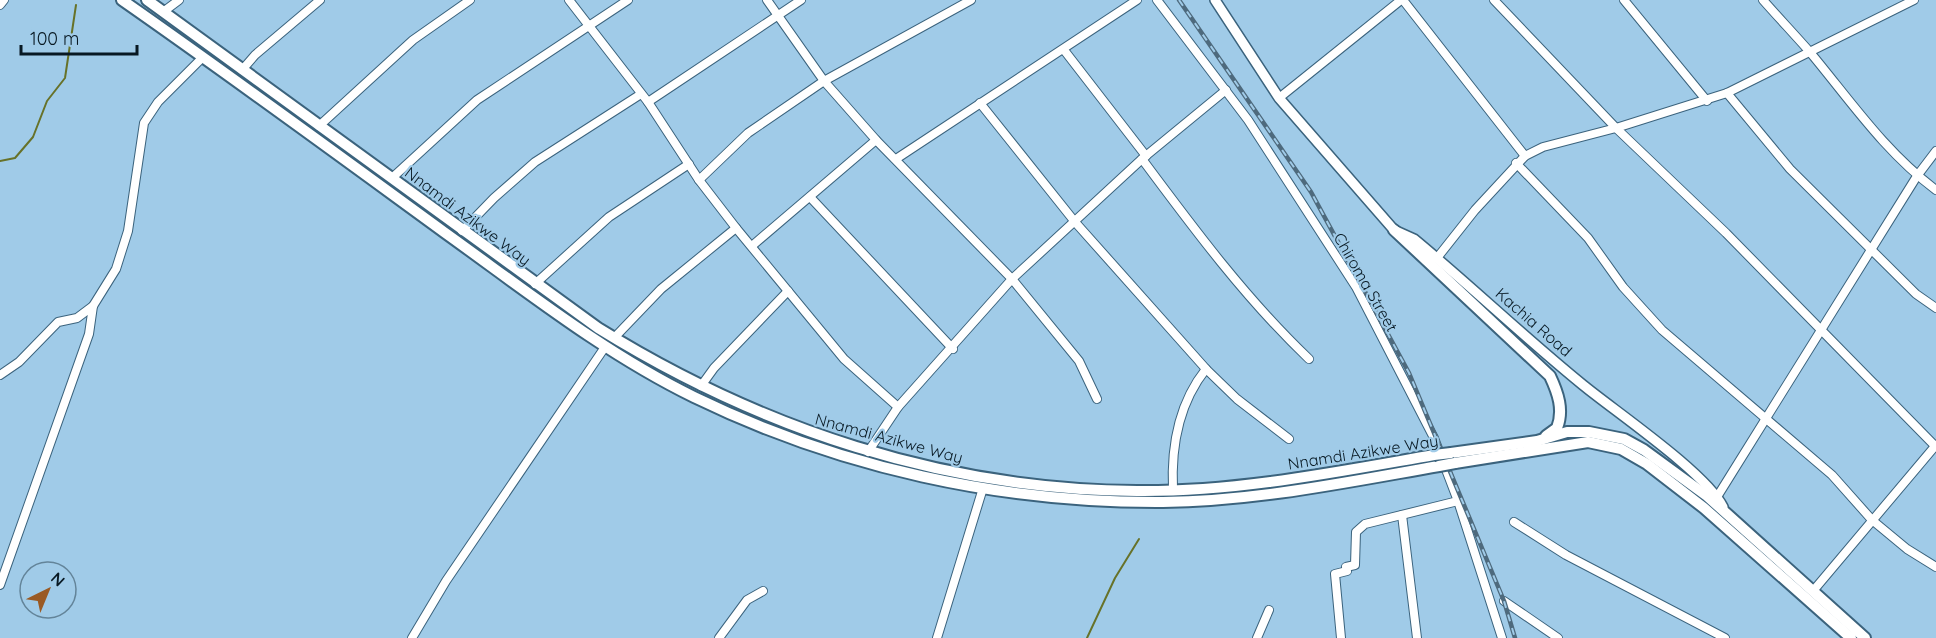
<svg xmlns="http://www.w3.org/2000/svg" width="1936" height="638" font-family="Quicksand,sans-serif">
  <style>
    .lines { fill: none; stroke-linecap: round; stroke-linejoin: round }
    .stream { stroke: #677229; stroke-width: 2 }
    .minor-casing { stroke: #3b637d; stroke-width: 10 }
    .major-casing { stroke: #3b637d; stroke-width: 12 }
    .highway-casing { stroke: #3b637d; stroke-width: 14 }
    .minor { stroke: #fff; stroke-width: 8 }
    .major { stroke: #fff; stroke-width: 9 }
    .highway { stroke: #fff; stroke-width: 10 }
    .rail-casing { stroke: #4e6a7d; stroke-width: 4.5 }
    .rail { stroke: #a0cbe8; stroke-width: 2; stroke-dasharray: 7; stroke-linecap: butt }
    .highway-bridge-casing { stroke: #3b637d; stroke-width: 14; stroke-linecap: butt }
    .highway-bridge { stroke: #fff; stroke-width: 10 }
    .labels { text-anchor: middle; stroke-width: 4.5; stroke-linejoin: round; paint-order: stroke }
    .street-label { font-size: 16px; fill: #081923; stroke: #a0cbe8 }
  </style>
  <rect width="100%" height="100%" fill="#a0cbe8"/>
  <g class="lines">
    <g class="stream">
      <path d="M 0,161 L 15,158 L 33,137 L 47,101 L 65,78 L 76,5"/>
      <path d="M 1087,638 L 1115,578 L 1139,539"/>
    </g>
    <defs>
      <g id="minor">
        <path d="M 569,0 L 648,102 L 699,180 L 736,228 L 844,359 L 898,407"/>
        <path d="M 767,0 L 824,81 L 876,140 L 1012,279 L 1079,361 L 1097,399"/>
        <path d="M 1157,0 L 1248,120 L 1356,287 L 1434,438 L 1458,501 L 1502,638"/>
        <path d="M 1403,0 L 1525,156"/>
        <path d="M 1494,0 L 1616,128 L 1726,233 L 1936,447"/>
        <path d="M 1624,0 L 1707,101"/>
        <path d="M 1763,0 C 1778,17 1794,34 1809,51 C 1850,100 1884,151 1936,190"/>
        <path d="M 0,5 L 4,0"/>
        <path d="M 163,12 L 179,0"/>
        <path d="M 1064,50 L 1146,156"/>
        <path d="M 242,70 L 255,55 L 320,0"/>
        <path d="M 1727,93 L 1790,169 L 1916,294 L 1936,308"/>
        <path d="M 1279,98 L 1401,0"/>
        <path d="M 648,102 L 801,0"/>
        <path d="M 980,103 L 1075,222 L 1206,369 L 1237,399 L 1289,439"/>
        <path d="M 319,126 L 413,40 L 470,0"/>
        <path d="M 896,159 L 1137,0"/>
        <path d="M 1142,159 C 1194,229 1246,299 1309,359"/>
        <path d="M 1516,163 L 1588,238 L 1623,287 L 1662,330 L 1832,475 L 1872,520 L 1907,549 L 1936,567"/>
        <path d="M 392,178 L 477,100 L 628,0"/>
        <path d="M 699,180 L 748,133 L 824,81 L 971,0"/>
        <path d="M 810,197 L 953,349"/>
        <path d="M 462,231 L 494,198 L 535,162 L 641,94"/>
        <path d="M 753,245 L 876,140"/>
        <path d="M 1437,258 L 1475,210 L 1525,156 L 1543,147 L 1616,128 L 1727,93 L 1914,0"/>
        <path d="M 535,284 L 609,217 L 689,164"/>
        <path d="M 614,338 L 661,289 L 736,228"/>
        <path d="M 0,375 L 19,362 L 58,322 L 77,318 L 93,306"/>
        <path d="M 701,386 L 714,368 L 788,291"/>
        <path d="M 868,452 L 898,407 L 1012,279 L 1142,159 L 1226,90"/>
        <path d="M 1173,490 C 1171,447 1178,404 1206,369"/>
        <path d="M 1717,497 L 1917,176 L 1936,151"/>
        <path d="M 1402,515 L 1417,638"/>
        <path d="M 1514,522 L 1566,555 L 1725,638"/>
        <path d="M 0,585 L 89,334 L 93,306 L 116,269 L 128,231 L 144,123 L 158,102 L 203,57"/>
        <path d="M 1813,591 L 1936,445"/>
        <path d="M 1504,601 L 1558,638"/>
        <path d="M 412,638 L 446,581 L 605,347"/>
        <path d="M 719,638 L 747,600 L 763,591"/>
        <path d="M 937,638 L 983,488"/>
        <path d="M 1257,638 L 1269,610"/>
        <path d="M 1341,638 L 1335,574 L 1347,571 L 1346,567 L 1355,565 L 1356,532 L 1365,524 L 1458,501"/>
      </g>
      <path id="major" d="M 1215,0 L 1279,98 L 1394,230 L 1414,239 C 1471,286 1525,338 1583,385 C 1616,412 1706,473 1723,507"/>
      <g id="highway">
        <path d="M 122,0 C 231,76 337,154 444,232 C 525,290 604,353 694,397 C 840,468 1001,503 1163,502 C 1256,501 1347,482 1439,466"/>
        <path d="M 147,0 L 598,328 C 761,429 944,490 1137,491 C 1237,492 1336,472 1434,455"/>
        <path d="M 1394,230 L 1550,376 C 1558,393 1564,410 1557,428 L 1546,436"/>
        <path d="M 1451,453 L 1537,441 L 1567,432 L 1589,432 L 1624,439 L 1644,450 L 1707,496 L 1865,638"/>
        <path d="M 1455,463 L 1588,442 L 1621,449 L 1647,464 L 1704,508 L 1851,638"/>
      </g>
    </defs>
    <use href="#minor" class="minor-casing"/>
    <use href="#major" class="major-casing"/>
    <use href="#highway" class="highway-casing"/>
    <use href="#minor" class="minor"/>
    <use href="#major" class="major"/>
    <use href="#highway" class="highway"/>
    <defs>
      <path id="rail" d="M 1179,0 L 1311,192 L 1409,373 L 1504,601 L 1515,638"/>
    </defs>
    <use href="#rail" class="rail-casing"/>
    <use href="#rail" class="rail"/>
    <defs>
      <g id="highway-bridge">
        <path d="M 1434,455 L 1451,453"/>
        <path d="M 1439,466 L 1455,463"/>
      </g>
    </defs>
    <use href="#highway-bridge" class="highway-bridge-casing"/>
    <use href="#highway-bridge" class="highway-bridge"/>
  </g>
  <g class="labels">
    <g class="street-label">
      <text transform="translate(468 216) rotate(37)" y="6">Nnamdi Azikwe Way</text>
      <text transform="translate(1366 282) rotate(60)" y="6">Chiroma Street</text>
      <text transform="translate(1534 322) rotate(41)" y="6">Kachia Road</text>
      <text transform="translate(889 438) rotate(15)" y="6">Nnamdi Azikwe Way</text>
      <text transform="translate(1363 452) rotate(-9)" y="6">Nnamdi Azikwe Way</text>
    </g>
  </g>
  <g transform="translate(48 590) rotate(43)"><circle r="28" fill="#a0cbe8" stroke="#638499" stroke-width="1.5"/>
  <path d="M0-4.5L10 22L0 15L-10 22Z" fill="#9a5a24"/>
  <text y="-9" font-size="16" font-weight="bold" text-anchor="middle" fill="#081923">N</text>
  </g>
  <path d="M21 45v9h116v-9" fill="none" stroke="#081923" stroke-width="3"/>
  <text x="30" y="45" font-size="18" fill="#081923" stroke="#a0cbe8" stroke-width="4.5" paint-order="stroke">100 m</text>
</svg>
